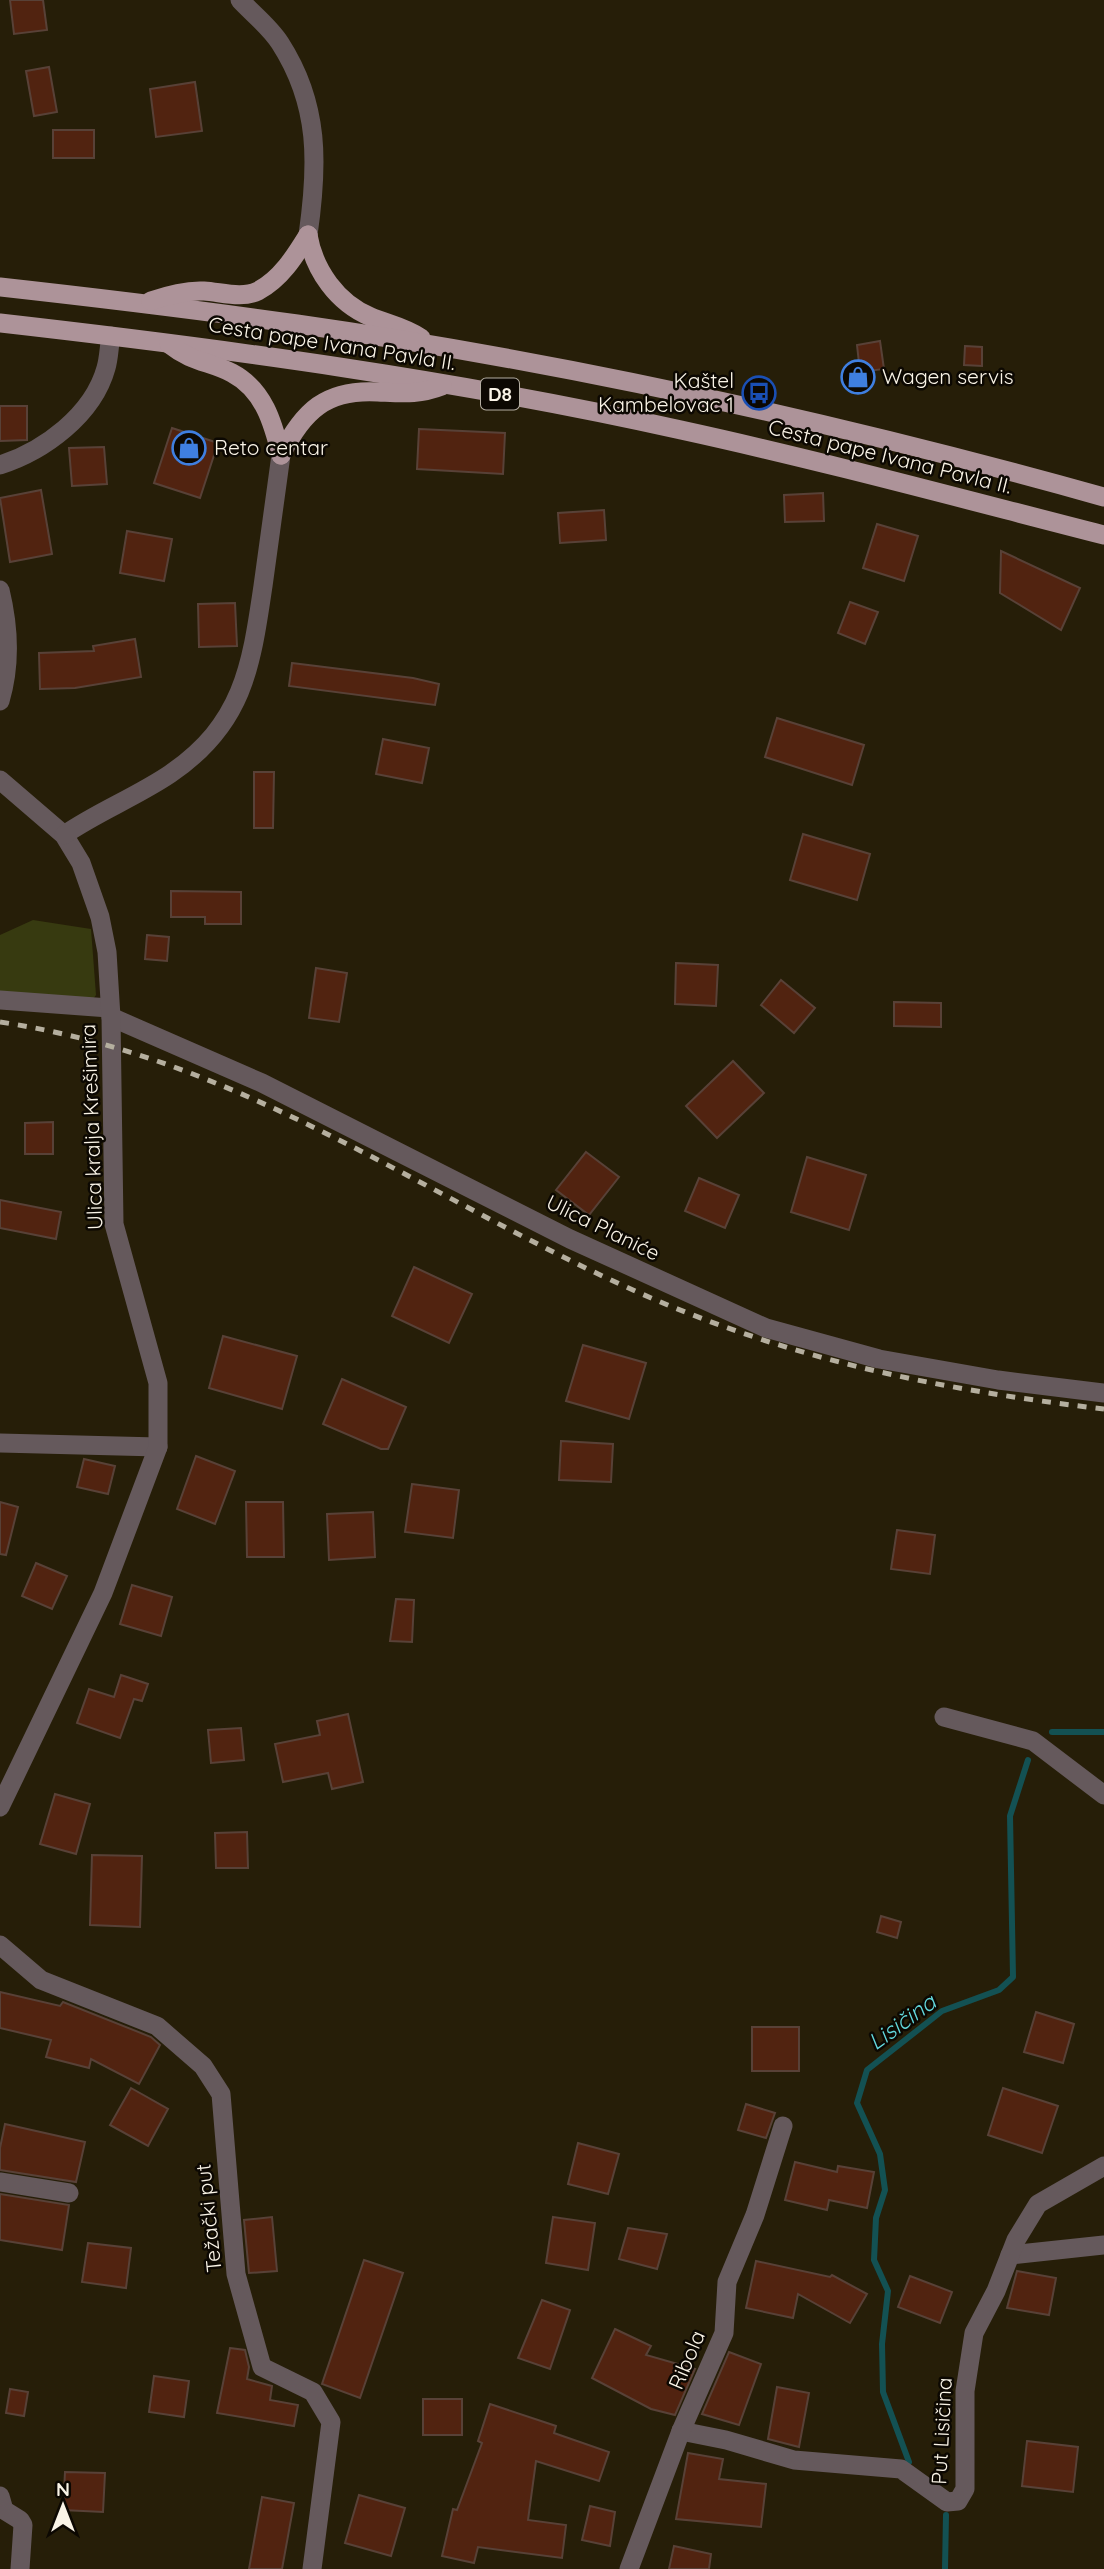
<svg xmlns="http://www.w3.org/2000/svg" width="1104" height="2569" font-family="Quicksand,sans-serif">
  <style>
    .green { fill: #373a10 }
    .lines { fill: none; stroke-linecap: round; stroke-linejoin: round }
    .stream { stroke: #135153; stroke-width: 6 }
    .building { fill: #512310; stroke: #584137; stroke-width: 2 }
    .minor { stroke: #65595c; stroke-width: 19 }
    .tertiary { stroke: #65595c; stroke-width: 19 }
    .primary { stroke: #ad9399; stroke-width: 19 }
    .rail { stroke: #b5af9f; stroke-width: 5; stroke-dasharray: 9 9; stroke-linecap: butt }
    .labels { text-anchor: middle; stroke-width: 5; stroke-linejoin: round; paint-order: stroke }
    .shield { fill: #0c0802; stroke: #b3ada2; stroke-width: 2 }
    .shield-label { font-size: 19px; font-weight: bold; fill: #faf4e7 }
    .street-label { font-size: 21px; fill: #faf4e7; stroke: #0c0802 }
    .poi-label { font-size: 21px; fill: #faf4e7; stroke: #0c0802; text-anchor: start }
    .water-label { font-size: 23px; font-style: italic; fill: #63d8dd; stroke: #0c0802 }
  </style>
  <rect width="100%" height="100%" fill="#261e08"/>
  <path class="green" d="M 33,920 L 91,929 L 96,995 L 93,999 L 0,991 L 0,935 Z"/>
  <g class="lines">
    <g class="stream">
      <path d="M 1052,1732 L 1104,1732"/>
      <path d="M 909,2462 L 883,2392 L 882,2344 L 888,2291 L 874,2260 L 876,2218 L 885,2190 L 880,2154 L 857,2103 L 867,2070 L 942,2011 L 999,1990 L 1013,1977 L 1010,1816 L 1028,1760"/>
      <path d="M 945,2569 L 946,2515"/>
    </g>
  </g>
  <g class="building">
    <path d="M 10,0 L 43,0 L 47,30 L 14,34 Z"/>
    <path d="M 49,67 L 57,112 L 34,116 L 26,71 Z"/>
    <path d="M 195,82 L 202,131 L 156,137 L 150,89 Z"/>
    <rect x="53" y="130" width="41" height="28"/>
    <path d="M 880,341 L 884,369 L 860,372 L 857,345 Z"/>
    <path d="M 965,346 L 982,347 L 982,366 L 964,365 Z"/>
    <path d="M 0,406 L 27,406 L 27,440 L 0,441 Z"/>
    <path d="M 172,428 L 218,443 L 200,498 L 154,483 Z"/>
    <path d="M 419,429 L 505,433 L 503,474 L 417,469 Z"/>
    <path d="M 104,447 L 107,484 L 72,486 L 69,448 Z"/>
    <path d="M 41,490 L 52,554 L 10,562 L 0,498 Z"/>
    <path d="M 823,493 L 824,521 L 785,522 L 784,495 Z"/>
    <path d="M 604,510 L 606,540 L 560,543 L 558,513 Z"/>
    <path d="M 877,524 L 918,536 L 904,581 L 863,568 Z"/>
    <path d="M 127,531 L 172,539 L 164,581 L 120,573 Z"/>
    <path d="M 1001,551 L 1080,588 L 1061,630 L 1000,593 Z"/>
    <path d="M 850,602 L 878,612 L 865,644 L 838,633 Z"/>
    <path d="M 235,603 L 237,646 L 199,647 L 198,604 Z"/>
    <path d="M 135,639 L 141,677 L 75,688 L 40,689 L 39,653 L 94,651 L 93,646 Z"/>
    <path d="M 292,663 L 413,678 L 439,684 L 435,705 L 289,686 Z"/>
    <path d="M 777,718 L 864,745 L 852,785 L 765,757 Z"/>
    <path d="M 383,739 L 429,748 L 422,783 L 376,774 Z"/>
    <path d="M 254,772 L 274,772 L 273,828 L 254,828 Z"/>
    <path d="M 803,834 L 870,854 L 857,900 L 790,880 Z"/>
    <path d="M 171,891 L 241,892 L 241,924 L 205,924 L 205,917 L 171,917 Z"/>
    <path d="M 147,935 L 169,937 L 167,961 L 145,959 Z"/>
    <path d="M 676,963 L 718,965 L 716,1006 L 675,1004 Z"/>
    <path d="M 316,968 L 347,973 L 339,1022 L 309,1018 Z"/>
    <path d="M 781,980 L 815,1008 L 794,1033 L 761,1005 Z"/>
    <path d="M 894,1002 L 941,1003 L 941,1027 L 894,1026 Z"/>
    <path d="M 733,1061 L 764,1093 L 717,1138 L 686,1106 Z"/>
    <path d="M 53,1122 L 53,1154 L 25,1154 L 25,1123 Z"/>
    <path d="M 586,1152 L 619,1177 L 589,1215 L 556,1190 Z"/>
    <path d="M 807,1157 L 866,1175 L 849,1230 L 791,1212 Z"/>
    <path d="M 699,1178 L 739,1195 L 725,1228 L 685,1211 Z"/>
    <path d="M 0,1200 L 61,1212 L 56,1239 L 0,1228 Z"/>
    <path d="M 414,1267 L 472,1294 L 449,1343 L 392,1316 Z"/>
    <path d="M 223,1336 L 297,1356 L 282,1409 L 209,1388 Z"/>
    <path d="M 583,1345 L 646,1363 L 629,1419 L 566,1401 Z"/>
    <path d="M 342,1379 L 406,1407 L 388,1449 L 381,1449 L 323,1424 Z"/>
    <path d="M 561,1441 L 613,1444 L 611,1482 L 559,1480 Z"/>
    <path d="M 196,1456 L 235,1471 L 215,1524 L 177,1509 Z"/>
    <path d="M 84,1459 L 115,1466 L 108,1494 L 77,1487 Z"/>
    <path d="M 412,1484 L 459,1490 L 453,1538 L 405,1532 Z"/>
    <path d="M 0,1502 L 18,1507 L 6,1555 L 0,1554 Z"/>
    <path d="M 246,1502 L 283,1502 L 284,1557 L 247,1557 Z"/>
    <path d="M 373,1512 L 375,1557 L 329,1560 L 327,1514 Z"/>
    <path d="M 897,1530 L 935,1535 L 930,1574 L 891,1569 Z"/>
    <path d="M 36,1563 L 67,1576 L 52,1609 L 22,1596 Z"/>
    <path d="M 132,1585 L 172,1597 L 161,1636 L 120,1624 Z"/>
    <path d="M 396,1599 L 414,1600 L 412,1642 L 390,1641 Z"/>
    <path d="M 121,1675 L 148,1684 L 142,1701 L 134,1699 L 120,1738 L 77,1723 L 89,1689 L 114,1697 Z"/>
    <path d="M 348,1714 L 363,1782 L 332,1789 L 328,1773 L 283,1782 L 275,1744 L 320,1735 L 317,1721 Z"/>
    <path d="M 241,1728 L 244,1760 L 211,1763 L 208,1730 Z"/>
    <path d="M 55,1794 L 90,1804 L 76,1854 L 40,1844 Z"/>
    <path d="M 247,1832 L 248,1868 L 216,1868 L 215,1833 Z"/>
    <path d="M 92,1855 L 142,1856 L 140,1927 L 90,1925 Z"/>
    <path d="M 881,1916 L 901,1922 L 897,1938 L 877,1932 Z"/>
    <path d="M 0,1992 L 60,2006 L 63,2002 L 151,2037 L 160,2045 L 139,2084 L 91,2059 L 89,2068 L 46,2057 L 51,2040 L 0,2028 Z"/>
    <path d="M 1036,2012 L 1074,2024 L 1063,2063 L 1024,2052 Z"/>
    <rect x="752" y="2027" width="47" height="44"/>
    <path d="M 131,2088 L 168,2109 L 148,2146 L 110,2125 Z"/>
    <path d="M 1003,2088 L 1058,2106 L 1042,2153 L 988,2135 Z"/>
    <path d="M 746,2104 L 775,2113 L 766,2138 L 738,2130 Z"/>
    <path d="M 5,2124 L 85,2142 L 76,2182 L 0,2170 L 0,2148 Z"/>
    <path d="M 578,2143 L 619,2154 L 608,2194 L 568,2184 Z"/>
    <path d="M 795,2162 L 837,2172 L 838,2166 L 874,2172 L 867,2208 L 829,2200 L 827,2210 L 785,2200 Z"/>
    <path d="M 0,2194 L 69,2205 L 62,2250 L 0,2240 Z"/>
    <path d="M 272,2217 L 277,2271 L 249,2273 L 244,2220 Z"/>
    <path d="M 553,2217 L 595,2223 L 588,2270 L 546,2263 Z"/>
    <path d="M 628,2228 L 667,2234 L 657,2269 L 619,2259 Z"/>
    <path d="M 88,2243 L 131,2248 L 126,2288 L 82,2282 Z"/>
    <path d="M 364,2260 L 403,2273 L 360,2398 L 322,2384 Z"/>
    <path d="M 756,2261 L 830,2277 L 832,2275 L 867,2294 L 850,2323 L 798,2294 L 793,2318 L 746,2308 Z"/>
    <path d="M 1017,2271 L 1056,2278 L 1049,2315 L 1007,2308 Z"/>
    <path d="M 910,2276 L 952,2292 L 940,2323 L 898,2307 Z"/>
    <path d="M 542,2300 L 570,2310 L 550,2369 L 518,2358 Z"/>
    <path d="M 615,2329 L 651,2346 L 646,2355 L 695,2369 L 675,2415 L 651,2409 L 592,2378 Z"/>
    <path d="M 230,2348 L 245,2350 L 249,2367 L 247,2379 L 272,2386 L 270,2400 L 298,2405 L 294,2426 L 217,2413 Z"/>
    <path d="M 729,2352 L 761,2364 L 739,2425 L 702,2414 Z"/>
    <path d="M 154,2376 L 189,2381 L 184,2417 L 149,2412 Z"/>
    <path d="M 777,2387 L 809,2393 L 799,2447 L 768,2439 Z"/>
    <path d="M 10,2389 L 28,2392 L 24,2416 L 6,2413 Z"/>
    <rect x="423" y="2399" width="39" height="36"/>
    <path d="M 490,2404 L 556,2426 L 554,2433 L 609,2452 L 599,2481 L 536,2461 L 528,2520 L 566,2525 L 562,2558 L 478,2547 L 474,2563 L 442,2556 L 453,2509 L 457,2510 L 482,2443 L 478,2441 Z"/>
    <path d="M 1027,2441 L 1078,2447 L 1073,2492 L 1022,2486 Z"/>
    <path d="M 688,2453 L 723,2459 L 719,2479 L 766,2484 L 761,2527 L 676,2519 Z"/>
    <path d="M 65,2472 L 105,2473 L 103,2512 L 63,2510 Z"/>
    <path d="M 359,2495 L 405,2508 L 391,2556 L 345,2543 Z"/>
    <path d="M 262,2497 L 294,2503 L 282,2569 L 249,2569 Z"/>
    <path d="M 590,2506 L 615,2512 L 610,2546 L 582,2540 Z"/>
    <path d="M 674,2546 L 711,2554 L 709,2569 L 669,2569 Z"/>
  </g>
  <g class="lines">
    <g class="minor">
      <path d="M 0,465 C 44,451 93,415 106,368 C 109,358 109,346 111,336"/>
      <path d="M 0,590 C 9,627 11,664 0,701"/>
      <path d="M 0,1000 L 109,1008"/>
      <path d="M 111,1017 L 262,1083 L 570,1239 L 766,1328 L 879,1359 L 998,1380 L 1104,1393"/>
      <path d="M 0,1443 L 158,1447"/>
      <path d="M 944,1717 L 1033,1741 L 1104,1795"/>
      <path d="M 0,1945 L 41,1980 L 157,2026 L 203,2066 L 221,2094 L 236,2274 L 262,2367 L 313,2392 L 331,2422 L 312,2569"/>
      <path d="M 0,2182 L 69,2193"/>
      <path d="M 1010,2255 L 1104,2245"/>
      <path d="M 681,2431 L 726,2440 L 794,2460 L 901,2469 L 947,2502 L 958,2501 L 965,2489 L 965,2391 L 974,2333 L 996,2291 L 1016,2240 L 1038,2204 L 1104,2166"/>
      <path d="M 0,2496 L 4,2510 L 20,2520 L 23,2525 L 20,2569"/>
      <path d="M 629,2569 L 681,2431 L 724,2333 L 727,2282 L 755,2215 L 783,2126"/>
    </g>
    <g class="tertiary">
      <path d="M 240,0 C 253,14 270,27 280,43 C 320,105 318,165 308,235"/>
      <path d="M 0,780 L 64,835 L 81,863 L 100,917 L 107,952 L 111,1017 L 114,1224 L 158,1383 L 158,1447 L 103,1593 L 0,1807"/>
      <path d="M 64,835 C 97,812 136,797 170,774 C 243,724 251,668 263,586 C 269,542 275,499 281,455"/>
    </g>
    <g class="primary">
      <path d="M 308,235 C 314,270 337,303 371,317 C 388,324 405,327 421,338"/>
      <path d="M 0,287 C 99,298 198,310 297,324 C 570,363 839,423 1104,497"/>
      <path d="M 151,301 C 168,295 186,290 204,291 C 221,292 242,299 258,291 C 281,279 295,256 308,235"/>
      <path d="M 0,323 C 229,349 457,380 681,430 C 823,461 963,499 1104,535"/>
      <path d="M 169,344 C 193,363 209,361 232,373 C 264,390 273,423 281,455"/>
      <path d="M 281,455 C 303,411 326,389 378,392 C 402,393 419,395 442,386"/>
    </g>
    <path class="rail" d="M 0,1022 C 235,1057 414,1190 624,1286 C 782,1358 933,1389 1104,1409"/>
  </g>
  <defs>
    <symbol id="shop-ring" viewBox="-11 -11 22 22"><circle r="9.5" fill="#0c0802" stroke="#3f7fe0" stroke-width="1.5"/><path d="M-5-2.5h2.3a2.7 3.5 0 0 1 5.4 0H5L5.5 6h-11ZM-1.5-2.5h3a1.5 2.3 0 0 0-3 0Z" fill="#3f7fe0"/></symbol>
    <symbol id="bus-ring" viewBox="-11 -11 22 22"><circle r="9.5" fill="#0c0802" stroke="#1a4fb4" stroke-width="1.5"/><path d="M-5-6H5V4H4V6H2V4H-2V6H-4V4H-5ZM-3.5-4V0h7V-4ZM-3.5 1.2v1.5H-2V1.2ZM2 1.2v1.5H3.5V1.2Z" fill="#1a4fb4"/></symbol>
  </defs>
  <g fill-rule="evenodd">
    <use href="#shop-ring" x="839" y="358" width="38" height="38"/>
    <use href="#bus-ring" x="740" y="374" width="38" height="38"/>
    <use href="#shop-ring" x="170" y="429" width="38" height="38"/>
  </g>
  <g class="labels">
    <rect class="shield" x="481" y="378.5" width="38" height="31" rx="5"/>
    <g class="shield-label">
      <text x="500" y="401">D8</text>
    </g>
    <g class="street-label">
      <text transform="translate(332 344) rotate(9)" y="7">Cesta pape Ivana Pavla II.</text>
      <text transform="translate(890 457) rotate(14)" y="7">Cesta pape Ivana Pavla II.</text>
      <text transform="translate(92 1127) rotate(-92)" y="7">Ulica kralja Krešimira</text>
      <text transform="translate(603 1228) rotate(26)" y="7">Ulica Planiće</text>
      <text transform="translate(209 2218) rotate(-96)" y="7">Težački put</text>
      <text transform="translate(687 2360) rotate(-67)" y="7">Ribola</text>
      <text transform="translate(942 2431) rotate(-87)" y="7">Put Lisičina</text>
    </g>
    <g class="poi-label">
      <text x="882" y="384">Wagen servis</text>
      <text x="734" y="388" text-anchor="end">Kaštel<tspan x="734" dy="24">Kambelovac 1</tspan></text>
      <text x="214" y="455">Reto centar</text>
    </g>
    <g class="water-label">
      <text transform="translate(902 2022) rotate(-36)" y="8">Lisičina</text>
    </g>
  </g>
  <g transform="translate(63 2506)" stroke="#0c0802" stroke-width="5" paint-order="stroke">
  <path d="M0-5L12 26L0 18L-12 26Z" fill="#faf4e7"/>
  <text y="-10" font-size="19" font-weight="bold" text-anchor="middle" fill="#faf4e7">N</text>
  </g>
</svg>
